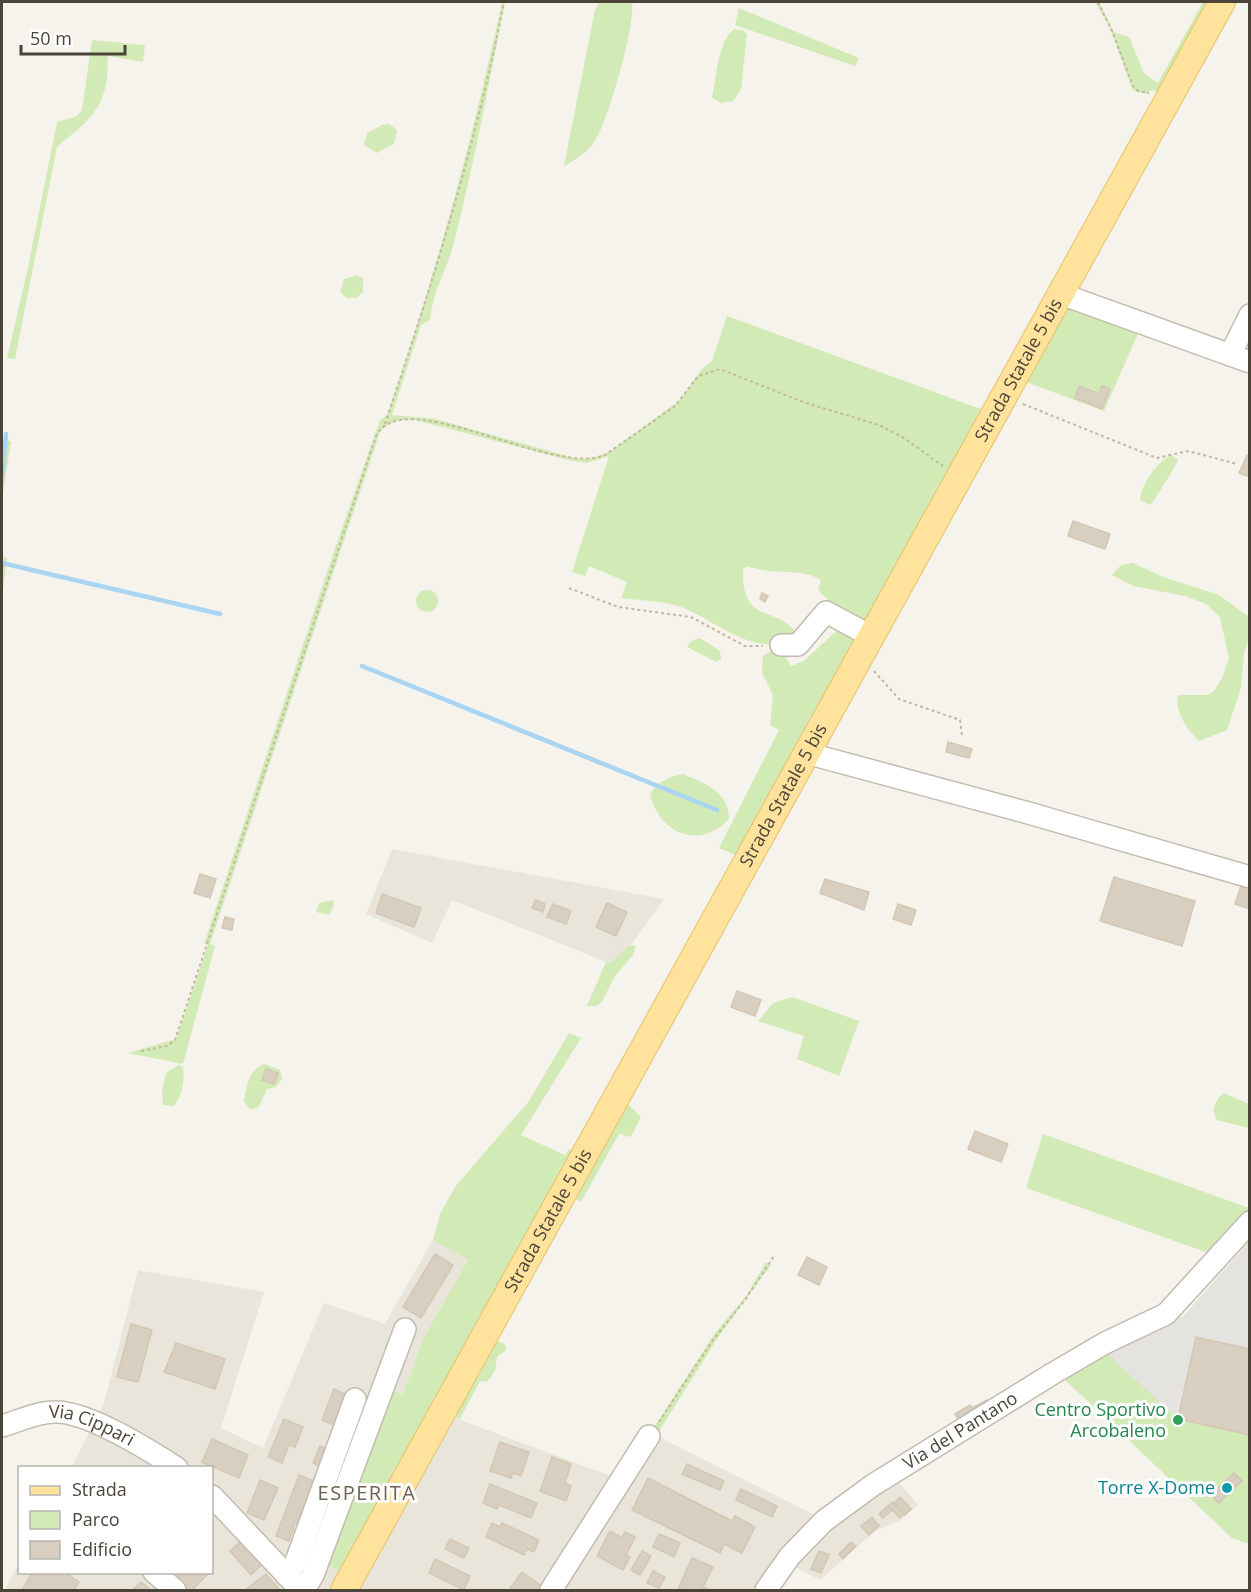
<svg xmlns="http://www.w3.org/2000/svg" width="1251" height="1592" font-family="'Open Sans',sans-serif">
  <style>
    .residential { fill: #eae5da }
    .green { fill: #d2eab5 }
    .parking { fill: #e5e3e0 }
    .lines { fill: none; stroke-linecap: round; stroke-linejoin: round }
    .stream { stroke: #a9d4f2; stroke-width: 4.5 }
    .building { fill: #d8cfc1; stroke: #d3c7b4; stroke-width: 1.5 }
    .minor-casing { stroke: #c2bbae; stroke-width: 24 }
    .major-casing { stroke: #e6c16a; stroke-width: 28 }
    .path { stroke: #c4b79f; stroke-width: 2; stroke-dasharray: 3 3; stroke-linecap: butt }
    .minor { stroke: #fff; stroke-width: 21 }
    .major { stroke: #ffe39c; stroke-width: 26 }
    .leisure-dot { fill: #2e9e5b; stroke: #fff; stroke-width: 2 }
    .culture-dot { fill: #0f9aa8; stroke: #fff; stroke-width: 2 }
    .labels { text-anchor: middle; stroke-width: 6; stroke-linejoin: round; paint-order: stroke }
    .street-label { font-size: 18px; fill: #4b4439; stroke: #fff }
    .leisure-label { font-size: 18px; fill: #27864d; stroke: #fff; text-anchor: end }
    .culture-label { font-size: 18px; fill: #0d838f; stroke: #fff; text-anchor: end }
    .neighbourhood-label { font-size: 20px; letter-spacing: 1.5px; fill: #6e6250; stroke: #fff }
  </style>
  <rect width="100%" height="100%" fill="#f6f3ec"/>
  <g class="residential">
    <path d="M 392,849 L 664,899 L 616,966 L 452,900 L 432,943 L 366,914 Z"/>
    <path d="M 433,1240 L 468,1260 L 424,1337 L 403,1394 L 387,1389 L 324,1562 L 342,1573 L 333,1590 L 5,1590 L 19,1563 L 20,1572 L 212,1572 L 212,1468 L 72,1467 L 104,1403 L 138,1270 L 264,1292 L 221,1428 L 263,1448 L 324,1303 L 385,1324 Z"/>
    <path d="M 450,1416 L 616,1478 L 647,1431 L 815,1515 L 886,1467 L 918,1505 L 900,1520 L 874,1532 L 820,1580 L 790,1564 L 772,1590 L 354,1590 Z"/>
  </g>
  <g class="green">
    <path d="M 502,2 L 505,2 C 489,83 474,165 453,246 C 446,272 432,293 430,320 L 421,325 L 392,415 L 436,419 L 574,458 L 588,459 L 609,452 L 680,400 L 701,370 L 712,361 L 727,316 L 986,411 L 868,630 L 824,605 L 828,600 L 818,590 L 821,580 C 801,567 772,576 748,566 L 743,569 C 741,626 777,604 797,634 C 762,663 719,623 686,609 C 666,600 642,601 621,598 L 627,582 L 589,566 L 585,576 L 572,572 L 609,456 L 587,463 L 568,460 L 415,420 C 401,419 389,421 380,432 L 210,944 L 215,946 L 183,1064 L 128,1053 L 176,1039 L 208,945 L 204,944 L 333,554 L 380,420 L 387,415 C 434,280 472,142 502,2 Z"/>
    <path d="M 599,2 L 632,2 C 636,23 607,125 593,144 C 585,154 575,160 564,166 L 595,10 Z"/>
    <path d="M 1095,2 L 1099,2 L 1114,32 L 1129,37 L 1144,73 L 1158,83 L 1203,2 L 1213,2 L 1163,92 L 1150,90 L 1148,94 L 1133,91 L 1109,26 Z"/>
    <path d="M 739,8 L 859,58 L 855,66 L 735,25 Z"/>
    <path d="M 734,29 L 742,30 L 747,34 L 741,90 L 733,101 L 721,103 L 712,98 C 717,77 717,43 734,29 Z"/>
    <path d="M 92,40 L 145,45 L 143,62 L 108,56 C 107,65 108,76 106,85 C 99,116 80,127 57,147 L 15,359 L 7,358 L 27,272 L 57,122 L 77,116 L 82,110 Z"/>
    <path d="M 389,124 L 397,130 L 394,144 L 377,153 L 364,145 L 367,133 L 382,125 Z"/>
    <path d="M 357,275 L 363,278 L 363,292 L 356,298 L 346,298 L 340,291 L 344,279 Z"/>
    <path d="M 1065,305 L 1140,329 L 1104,411 L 1021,380 Z"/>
    <path d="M 2,440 L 11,441 L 3,494 L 2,556 L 7,558 L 2,599 Z"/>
    <path d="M 1172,455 L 1178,460 C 1177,464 1153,503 1150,505 L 1140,500 C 1140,486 1158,460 1172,455 Z"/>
    <path d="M 1133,563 L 1163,577 L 1219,595 L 1249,617 L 1249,639 L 1244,653 L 1241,688 L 1227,730 L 1199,741 C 1188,730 1174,712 1178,695 L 1207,695 L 1214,691 L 1222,678 L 1229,659 L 1220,617 L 1206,604 L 1185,596 L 1133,586 L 1112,575 L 1121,565 Z"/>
    <circle cx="427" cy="601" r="11"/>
    <path d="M 837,630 L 859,640 L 741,857 L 719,848 L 779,730 L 770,725 L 773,695 L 762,673 L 763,656 L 775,649 L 782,651 L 791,666 L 804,661 Z"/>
    <path d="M 700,638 L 720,651 L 721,659 L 716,662 L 687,647 L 691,641 Z"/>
    <path d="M 683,774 C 705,783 729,792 729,819 C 699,851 659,833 650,794 C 659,781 668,777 683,774 Z"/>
    <path d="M 333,900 L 334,905 L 329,915 L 316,912 L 319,903 Z"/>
    <path d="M 634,945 L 636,947 L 633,955 L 615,976 L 601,1003 L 596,1006 L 587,1006 L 606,962 L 611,963 L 628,946 Z"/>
    <path d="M 792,997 L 859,1021 L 839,1076 L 797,1059 L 804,1036 L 758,1021 L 773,1003 Z"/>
    <path d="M 569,1033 L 581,1038 L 521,1135 L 565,1155 L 569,1149 L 576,1152 L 342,1573 L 324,1562 L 387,1389 L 403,1394 L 424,1337 L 468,1260 L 433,1240 L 440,1214 L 455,1187 L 529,1101 Z"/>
    <path d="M 265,1064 L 280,1070 L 282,1079 L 276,1087 L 267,1089 L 259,1107 L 250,1110 L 244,1101 C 246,1086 250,1067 265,1064 Z"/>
    <path d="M 179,1065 L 183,1067 C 185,1080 182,1096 174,1106 L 163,1105 L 162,1091 L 166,1073 Z"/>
    <path d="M 1224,1093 L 1249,1104 L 1249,1128 L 1217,1120 L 1213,1110 L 1218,1098 Z"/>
    <path d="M 624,1100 L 641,1117 L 631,1137 L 619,1134 L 581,1202 L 571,1197 Z"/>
    <path d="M 1043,1134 L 1249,1208 L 1249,1216 L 1237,1230 L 1227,1230 L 1214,1255 L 1026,1188 Z"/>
    <path d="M 1249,1242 L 1249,1544 L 1232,1538 L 1061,1376 L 1164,1321 L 1183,1317 Z"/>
    <path d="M 766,1262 L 771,1265 L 719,1336 L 656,1436 L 650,1433 L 715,1333 L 746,1296 Z"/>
    <path d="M 492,1340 L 505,1344 L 506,1350 L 497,1357 L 495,1371 L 487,1382 L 480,1381 L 460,1419 L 450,1416 Z"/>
  </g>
  <path class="parking" d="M 1249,1242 L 1249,1349 L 1196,1337 L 1178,1419 L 1104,1351 L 1164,1321 L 1183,1317 Z"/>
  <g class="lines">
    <g class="stream">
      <path d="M 2,477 L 6,434"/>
      <path d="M 2,563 L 220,614"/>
      <path d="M 362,666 L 717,810"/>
    </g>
  </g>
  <g class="building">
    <path d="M 1079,386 L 1099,394 L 1102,386 L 1110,389 L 1102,409 L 1075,398 Z"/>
    <path d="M 1247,455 L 1250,457 L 1250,477 L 1239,473 Z"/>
    <path d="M 1073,521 L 1110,534 L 1105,549 L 1068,536 Z"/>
    <path d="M 762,593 L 768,596 L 765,602 L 760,599 Z"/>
    <path d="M 948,742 L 972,749 L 969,758 L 946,752 Z"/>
    <path d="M 200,874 L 216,879 L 210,898 L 194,893 Z"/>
    <path d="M 1114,877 L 1195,901 L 1182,946 L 1100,921 Z"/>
    <path d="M 825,879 L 869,892 L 864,910 L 820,893 Z"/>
    <path d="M 1242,883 L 1250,885 L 1250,909 L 1235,904 Z"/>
    <path d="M 382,894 L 421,908 L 414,927 L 376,913 Z"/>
    <path d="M 535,900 L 545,904 L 543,912 L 532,908 Z"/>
    <path d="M 607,903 L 627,912 L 616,936 L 596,927 Z"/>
    <path d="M 553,904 L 571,911 L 566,924 L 547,917 Z"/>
    <path d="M 898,904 L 916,910 L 911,925 L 893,919 Z"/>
    <path d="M 225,917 L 234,919 L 232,930 L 222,928 Z"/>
    <path d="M 737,991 L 761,1000 L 755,1016 L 731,1007 Z"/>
    <path d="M 266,1069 L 278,1073 L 274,1084 L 262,1080 Z"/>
    <path d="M 975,1131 L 1008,1144 L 1001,1162 L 968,1149 Z"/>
    <path d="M 435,1254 L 453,1265 L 421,1318 L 403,1307 Z"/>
    <path d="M 807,1257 L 827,1267 L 819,1285 L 798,1275 Z"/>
    <path d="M 131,1324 L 152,1330 L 138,1382 L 117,1377 Z"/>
    <path d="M 1196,1337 L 1250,1349 L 1250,1435 L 1178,1419 Z"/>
    <path d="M 176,1343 L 225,1359 L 215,1389 L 164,1372 Z"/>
    <path d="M 334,1389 L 349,1396 L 337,1426 L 322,1420 Z"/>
    <path d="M 987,1400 L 992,1409 L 963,1427 L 955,1414 L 970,1405 L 972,1408 Z"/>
    <path d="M 284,1419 L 303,1427 L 295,1447 L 289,1445 L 282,1463 L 268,1457 Z"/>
    <path d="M 212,1439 L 248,1455 L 239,1478 L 202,1462 Z"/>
    <path d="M 500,1442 L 529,1452 L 521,1476 L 513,1473 L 511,1478 L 490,1471 Z"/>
    <path d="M 320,1446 L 331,1450 L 324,1468 L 313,1463 Z"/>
    <path d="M 552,1457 L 571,1464 L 565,1483 L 571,1486 L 566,1501 L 540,1491 Z"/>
    <path d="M 687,1464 L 724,1481 L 720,1490 L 682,1474 Z"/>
    <path d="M 1234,1473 L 1242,1481 L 1219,1503 L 1211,1495 Z"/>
    <path d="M 299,1475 L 316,1482 L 300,1525 L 295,1523 L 289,1541 L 276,1536 Z"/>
    <path d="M 648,1478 L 732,1521 L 735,1516 L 755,1527 L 742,1553 L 724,1544 L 720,1553 L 632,1510 Z"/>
    <path d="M 260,1480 L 278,1488 L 264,1520 L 247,1513 Z"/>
    <path d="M 490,1484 L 537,1503 L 531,1518 L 499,1505 L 497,1509 L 483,1503 Z"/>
    <path d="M 741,1489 L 777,1506 L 772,1517 L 736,1500 Z"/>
    <path d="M 900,1497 L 911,1509 L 905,1515 L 894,1503 Z"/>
    <path d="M 893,1502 L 904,1514 L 900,1518 L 888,1506 Z"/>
    <path d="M 888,1506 L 892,1510 L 883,1518 L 879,1514 Z"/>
    <path d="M 872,1517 L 879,1526 L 869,1535 L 861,1526 Z"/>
    <path d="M 492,1523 L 500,1527 L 502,1523 L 539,1540 L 534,1552 L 527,1549 L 524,1555 L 486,1537 Z"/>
    <path d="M 610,1531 L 622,1538 L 625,1532 L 635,1537 L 626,1555 L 630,1557 L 623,1570 L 597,1556 Z"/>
    <path d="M 659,1534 L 680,1543 L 674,1557 L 653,1547 Z"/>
    <path d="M 244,1538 L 265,1562 L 251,1575 L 230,1551 Z"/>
    <path d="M 450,1539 L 469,1548 L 464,1558 L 445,1549 Z"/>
    <path d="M 851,1542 L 856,1546 L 843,1559 L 839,1554 Z"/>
    <path d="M 642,1551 L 651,1556 L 640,1575 L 631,1570 Z"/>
    <path d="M 819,1551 L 829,1555 L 821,1573 L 811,1569 Z"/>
    <path d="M 692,1558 L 713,1567 L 703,1587 L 711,1590 L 678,1589 Z"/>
    <path d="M 435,1559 L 470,1576 L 464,1590 L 429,1573 Z"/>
    <path d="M 653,1571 L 665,1577 L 659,1588 L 647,1583 Z"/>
    <path d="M 33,1572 L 64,1572 L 79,1582 L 74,1590 L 22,1590 Z"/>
    <path d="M 170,1572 L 210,1572 L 192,1590 L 187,1590 Z"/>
    <path d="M 522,1572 L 540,1585 L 536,1590 L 509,1590 Z"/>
    <path d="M 266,1574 L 280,1590 L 245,1590 Z"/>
    <path d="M 141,1582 L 151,1590 L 133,1590 Z"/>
  </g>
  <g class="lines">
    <defs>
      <g id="minor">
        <path d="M 1061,294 L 1250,362"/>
        <path d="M 1230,355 L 1250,315"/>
        <path d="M 781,645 L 798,645 L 826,612 L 871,636"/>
        <path d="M 806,753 L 1025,812 L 1250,877"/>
        <path id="s1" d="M 2,1426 C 19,1421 37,1412 55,1412 C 87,1411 149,1450 177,1468"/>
        <path d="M 212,1496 L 296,1585"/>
        <path d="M 154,1572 L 175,1590"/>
        <path d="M 287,1576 L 295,1564 L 355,1399"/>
        <path d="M 304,1590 L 313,1575 L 405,1329"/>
        <path d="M 551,1590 L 649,1436"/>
        <path id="s2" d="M 766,1590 L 790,1556 L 824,1521 L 873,1485 L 1052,1374 L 1105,1343 L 1166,1314 L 1250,1222"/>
      </g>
      <g id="major">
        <path id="s3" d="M 344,1590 L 1222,2"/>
      </g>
    </defs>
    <use href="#minor" class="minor-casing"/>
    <use href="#major" class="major-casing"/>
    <g class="path">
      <path d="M 1098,2 L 1112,31 L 1133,86 L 1138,91 L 1149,93"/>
      <path d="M 1023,404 L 1157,458 L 1188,451 L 1237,464"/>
      <path d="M 385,424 C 432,285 476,145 504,2"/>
      <path d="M 2,573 L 3,565"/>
      <path d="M 569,588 L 618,607 L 691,617 L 745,646 L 763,646"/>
      <path d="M 874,671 L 899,699 L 960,720 L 962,735"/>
      <path d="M 141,1051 L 167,1046 L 175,1040 L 376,436 C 403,382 554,478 605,455 L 675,406 L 698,376 L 720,369 L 803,402 L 879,425 L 904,438 L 943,466"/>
      <path d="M 659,1422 L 713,1340 L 745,1300 L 774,1256"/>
    </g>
    <use href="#minor" class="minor"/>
    <use href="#major" class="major"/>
  </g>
  <circle class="leisure-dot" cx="1178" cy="1420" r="6"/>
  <circle class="culture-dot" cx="1227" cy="1488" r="6"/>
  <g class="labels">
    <g class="street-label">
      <text dy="6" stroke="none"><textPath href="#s3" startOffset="1394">Strada Statale 5 bis</textPath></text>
      <text dy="6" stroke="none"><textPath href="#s3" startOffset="908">Strada Statale 5 bis</textPath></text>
      <text dy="6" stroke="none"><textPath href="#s3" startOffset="422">Strada Statale 5 bis</textPath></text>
      <text dy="6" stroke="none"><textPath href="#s1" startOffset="94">Via Cippari</textPath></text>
      <text dy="6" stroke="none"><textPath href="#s2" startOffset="254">Via del Pantano</textPath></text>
    </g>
    <g class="leisure-label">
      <text x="1166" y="1416">Centro Sportivo<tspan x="1166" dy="21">Arcobaleno</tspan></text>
    </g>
    <g class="culture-label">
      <text x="1215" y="1494">Torre X-Dome</text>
    </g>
    <g class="neighbourhood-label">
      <text x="367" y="1500">ESPERITA</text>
    </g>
  </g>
  <rect width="1251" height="1592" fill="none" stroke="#4b4439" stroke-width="6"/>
  <rect x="18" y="1466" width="195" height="108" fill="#ffffff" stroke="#b7b4b0" stroke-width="1.5"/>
  <rect x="30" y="1486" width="30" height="9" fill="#ffe39c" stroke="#b7b4b0" stroke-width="1.5"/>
  <text x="72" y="1496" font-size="18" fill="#4b4439">Strada</text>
  <rect x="30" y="1511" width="30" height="18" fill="#d2eab5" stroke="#b7b4b0" stroke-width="1.5"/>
  <text x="72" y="1526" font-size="18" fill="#4b4439">Parco</text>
  <rect x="30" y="1541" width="30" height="18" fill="#d8cfc1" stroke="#b7b4b0" stroke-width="1.5"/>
  <text x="72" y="1556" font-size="18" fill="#4b4439">Edificio</text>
  <path d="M21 45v9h104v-9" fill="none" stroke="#4b4439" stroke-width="3"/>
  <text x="30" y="45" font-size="18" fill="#4b4439" stroke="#ffffff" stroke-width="4.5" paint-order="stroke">50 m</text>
</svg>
